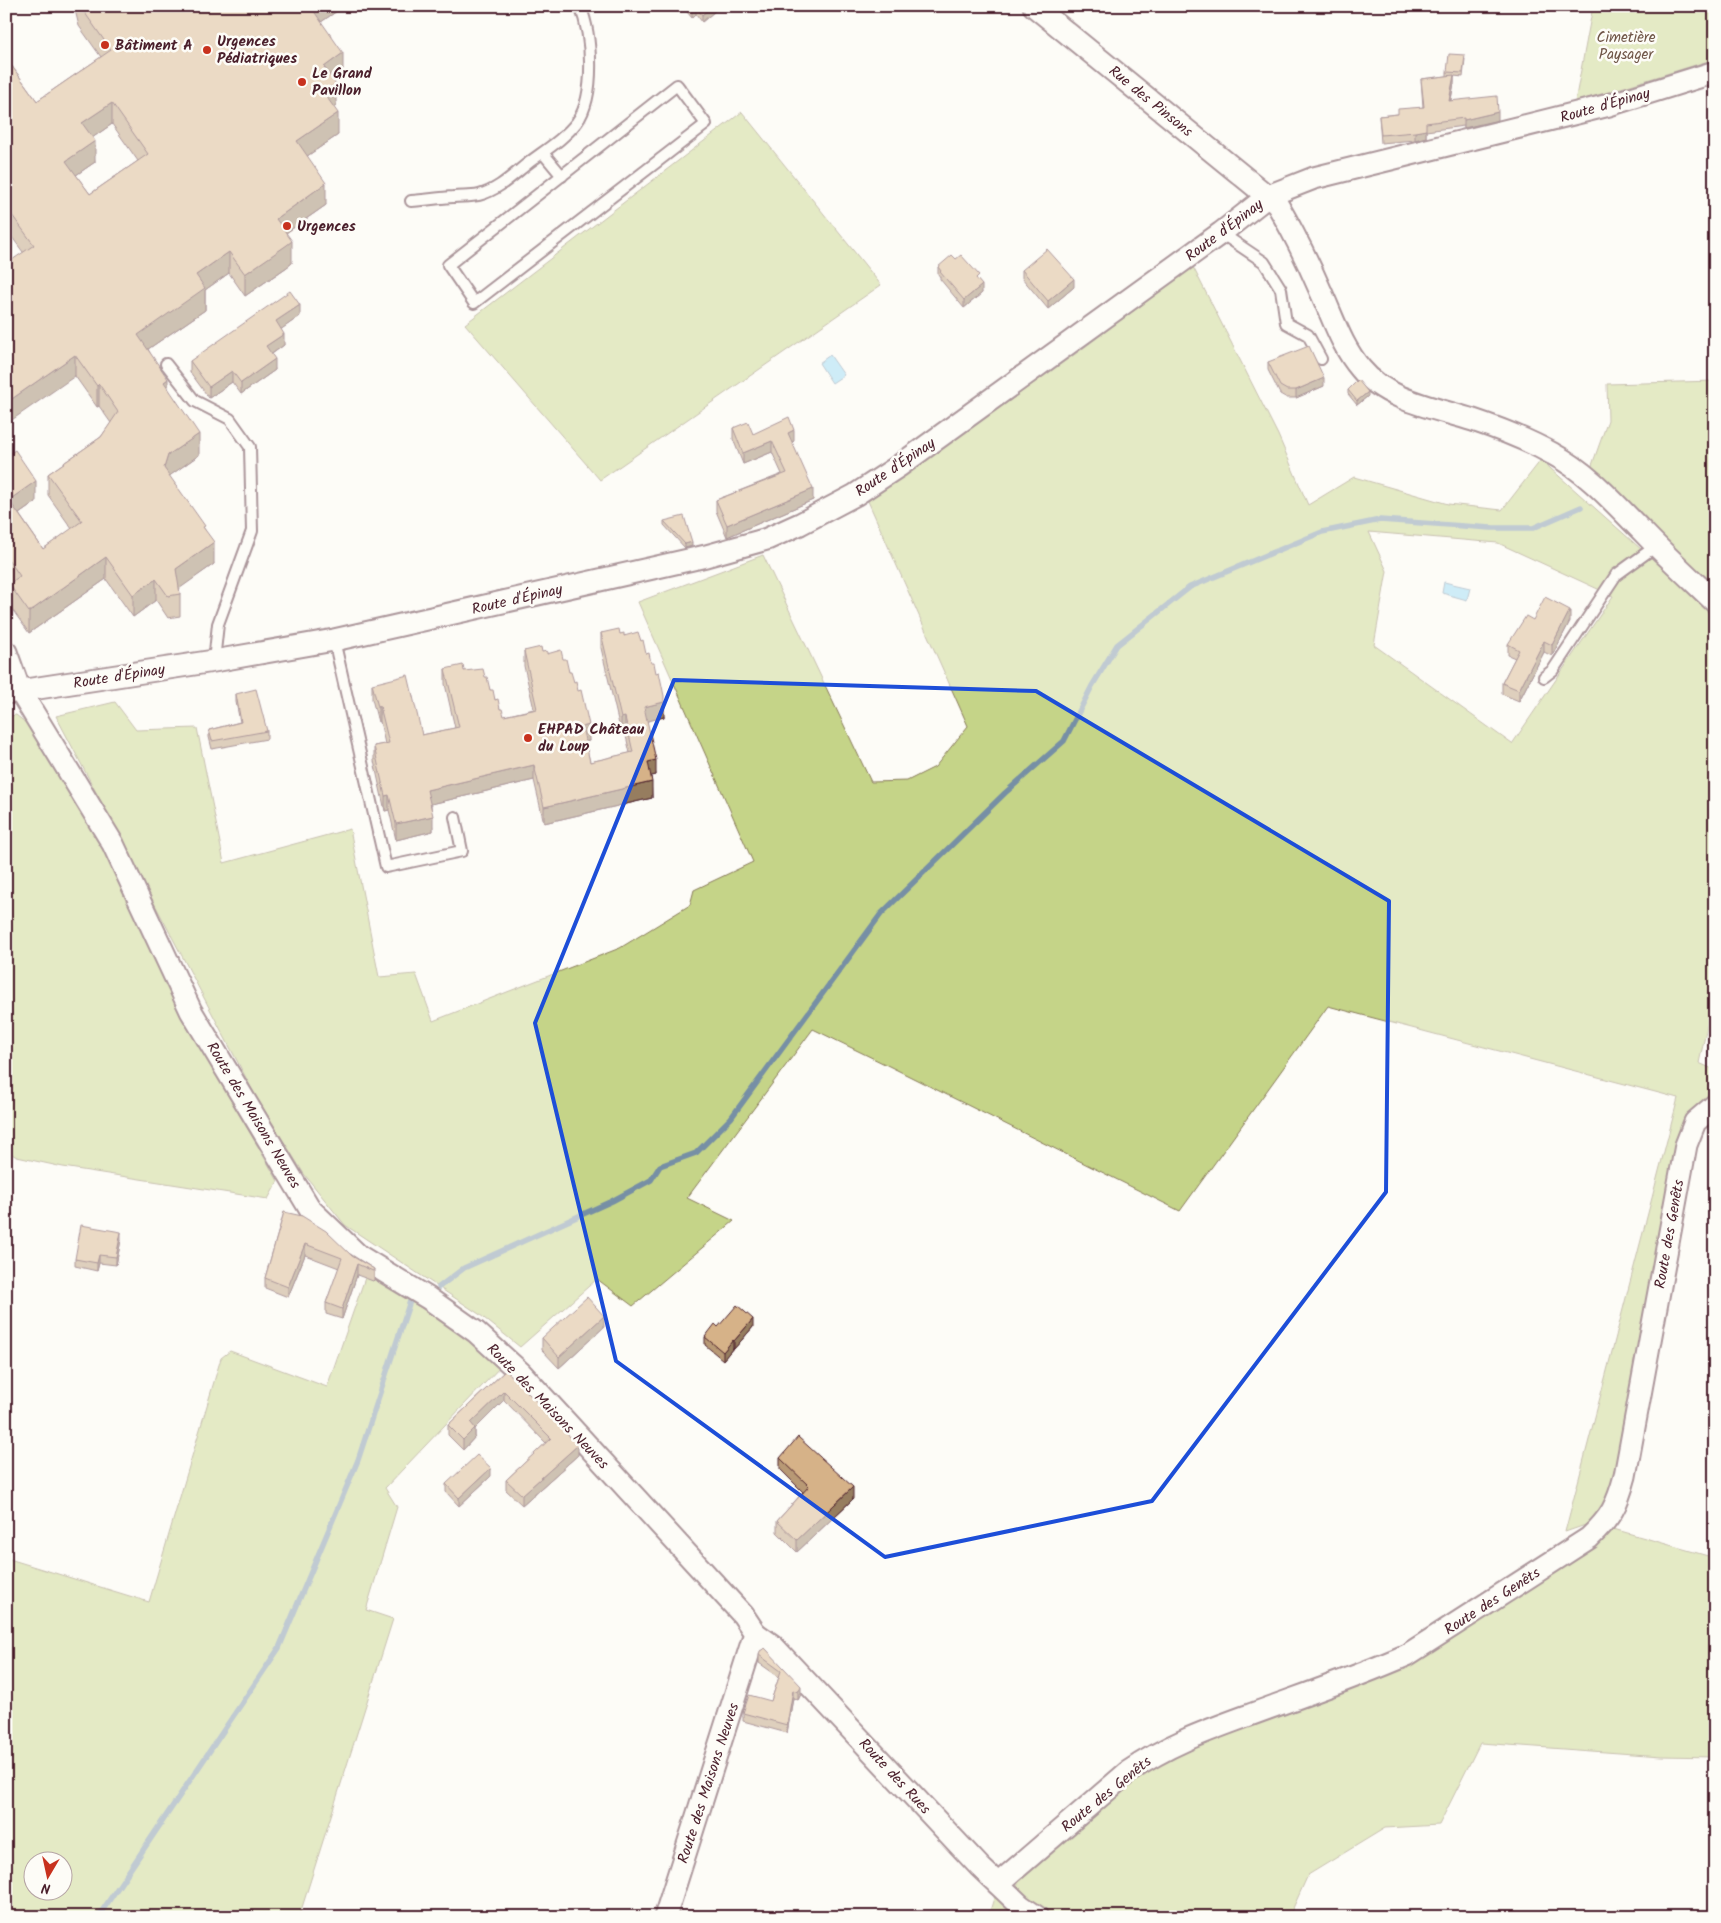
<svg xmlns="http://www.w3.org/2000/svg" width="1721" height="1923" font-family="Kalam,sans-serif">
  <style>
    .green { fill: #c5d488; stroke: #887a5a; fill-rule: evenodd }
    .water { fill: #94daf6; stroke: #768fa5 }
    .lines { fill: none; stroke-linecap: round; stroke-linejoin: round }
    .stream { stroke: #768fa5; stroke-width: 5.5 }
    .lane-casing { stroke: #4a1f2b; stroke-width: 14 }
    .street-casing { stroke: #4a1f2b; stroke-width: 25 }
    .lane { stroke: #fdfcf7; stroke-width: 10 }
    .street { stroke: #fdfcf7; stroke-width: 21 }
    .wall { fill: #b89975; stroke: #4a1f2b; fill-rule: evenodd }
    .shaded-wall { fill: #967d5f; stroke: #4a1f2b }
    .building { fill: #d6b288; stroke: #4a1f2b; fill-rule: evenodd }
    .marked { fill: none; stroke: #1d4ed8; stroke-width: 4; stroke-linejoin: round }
    .poi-dot { fill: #c8321e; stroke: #fdfcf7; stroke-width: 2 }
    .labels { text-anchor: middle; stroke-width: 5; stroke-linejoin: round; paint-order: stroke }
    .park-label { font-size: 15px; fill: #6f5547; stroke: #fdfcf7 }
    .poi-label { font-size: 15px; font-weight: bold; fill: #4a1f2b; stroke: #fdfcf7; text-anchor: start }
    .street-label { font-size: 15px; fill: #4a1f2b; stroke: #fdfcf7 }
  </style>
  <rect width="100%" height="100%" fill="#fdfcf7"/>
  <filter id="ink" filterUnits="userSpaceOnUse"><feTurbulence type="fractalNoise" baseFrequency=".02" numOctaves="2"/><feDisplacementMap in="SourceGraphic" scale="10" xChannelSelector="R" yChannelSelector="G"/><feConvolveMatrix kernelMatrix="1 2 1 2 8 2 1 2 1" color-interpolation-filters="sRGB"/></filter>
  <g filter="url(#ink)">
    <g class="green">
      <path d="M 1593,6 L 1715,6 L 1715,59 L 1575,102 Z"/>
      <path d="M 742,112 L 881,285 L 600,480 L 465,324 Z"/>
      <path d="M 1193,267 L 1278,435 L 1308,505 L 1354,477 L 1448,504 L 1502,510 L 1541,460 L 1715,615 L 1715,990 L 1699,1063 L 1715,1070 L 1715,1099 L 1700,1106 L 1619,1475 L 1600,1520 L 1565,1532 L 1678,1098 L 1328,1006 L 1180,1211 L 893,1068 L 813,1029 L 687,1198 L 734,1221 L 633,1306 L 597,1279 L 520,1347 L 479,1314 L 345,1225 L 304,1174 L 255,1095 L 56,716 L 115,702 L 136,730 L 197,728 L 224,863 L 350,829 L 379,977 L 416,974 L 433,1021 L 620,948 L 690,905 L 694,890 L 753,862 L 638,602 L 763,555 L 871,782 L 907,781 L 935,767 L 968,726 L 868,501 L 1078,352 ZM 1369,532 L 1498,543 L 1613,596 L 1512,744 L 1374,645 L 1387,571 Z"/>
      <path d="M 1715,381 L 1715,591 L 1591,468 L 1608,420 L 1607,384 Z"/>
      <path d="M 16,715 L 40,734 L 109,847 L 181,1015 L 278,1181 L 268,1199 L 63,1167 L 17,1157 L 6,1151 L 6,717 Z"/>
      <path d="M 366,1275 L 438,1318 L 503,1364 L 385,1488 L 397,1507 L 366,1610 L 393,1619 L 299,1917 L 6,1917 L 6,1558 L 149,1602 L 221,1358 L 230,1351 L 327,1387 ZM 32,1860 L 62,1860 L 62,1890 L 32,1890 Z"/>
      <path d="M 1610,1528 L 1715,1558 L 1715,1757 L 1661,1756 L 1480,1743 L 1439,1825 L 1385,1828 L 1308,1875 L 1289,1917 L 1048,1917 L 1016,1895 L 1018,1883 L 1027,1868 L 1154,1761 L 1344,1685 Z"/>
      <path d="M 995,1895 L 1024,1917 L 988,1917 Z"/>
    </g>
    <g class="water">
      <path d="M 830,355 L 844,375 L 832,383 L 819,363 Z"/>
      <path d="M 1444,582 L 1470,588 L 1467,600 L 1442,593 Z"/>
    </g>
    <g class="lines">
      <g class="stream">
        <path d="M 439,1287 L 464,1268 L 612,1201 L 651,1180 L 660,1166 L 696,1153 L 731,1118 L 881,914 L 1005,793 L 1064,741 L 1092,686 L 1117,645 L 1190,587 L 1322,532 L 1380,520 L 1491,528 L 1533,528 L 1581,507"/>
        <path d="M 98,1917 L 279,1648 L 358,1460 L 410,1301"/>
      </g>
      <defs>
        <g id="lane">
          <path d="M 677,85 L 706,124 L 474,303 L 448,265 Z"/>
          <path d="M 543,153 L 562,176"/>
          <path d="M 411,201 C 425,200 439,198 453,197 C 461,196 471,197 479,195 C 498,190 512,176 527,164 C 544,151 564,139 577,122 C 596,95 592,35 580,6"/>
          <path d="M 1221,233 L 1264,262 L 1281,289 L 1286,323 L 1308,335 L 1321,359"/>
          <path d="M 166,364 L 195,401 L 230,419 L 250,447 L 252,531 L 218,624 L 214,661"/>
          <path d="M 334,640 L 386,867 L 462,851 L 455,817"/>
          <path d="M 1544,677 L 1553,670 L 1616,575 L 1656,546"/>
        </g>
        <g id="street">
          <path d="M 1034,6 L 1277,204 C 1294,233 1308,262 1321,292 C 1333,318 1342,347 1361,369 C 1387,401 1436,408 1473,420 C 1500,429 1528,440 1553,454 C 1589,473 1616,505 1644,533 C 1667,557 1691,579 1715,602"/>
          <path d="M 6,652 L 20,691 L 113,844 L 191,1011 L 310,1209 L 359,1256 L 428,1298 L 476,1332 L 521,1373 L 743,1615 L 755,1633 L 665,1917"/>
          <path d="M 6,693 L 214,661 L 334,640 L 706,556 L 767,539 L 800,524 L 855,495 L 899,466 L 1221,233 L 1268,196 L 1314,178 L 1609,105 L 1715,72"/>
          <path d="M 755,1633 L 772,1645 L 980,1867 L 1021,1906 L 1037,1917"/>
          <path d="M 998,1884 L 1128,1772 C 1167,1745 1203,1732 1247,1716 C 1301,1696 1355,1678 1407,1655 L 1589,1538 C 1611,1517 1617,1506 1625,1476 L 1686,1145 L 1695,1122 L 1715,1105"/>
        </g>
      </defs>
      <use href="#lane" class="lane-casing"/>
      <use href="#street" class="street-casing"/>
      <use href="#lane" class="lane"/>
      <use href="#street" class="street"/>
    </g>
    <g class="wall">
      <path d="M 74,6 L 337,6 L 337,11 L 321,22 L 343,75 L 334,81 L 336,105 L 333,107 L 338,135 L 307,156 L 326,205 L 286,233 L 292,263 L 287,267 L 245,296 L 229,273 L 205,290 L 205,310 L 148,349 L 168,388 L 199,455 L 169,476 L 205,530 L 214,564 L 179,588 L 180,594 L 180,616 L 168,618 L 156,600 L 133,617 L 106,579 L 29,633 L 9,605 L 9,584 L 10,583 L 6,578 L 6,456 L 36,502 L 19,514 L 43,549 L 72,529 L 48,495 L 48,474 L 101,437 L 111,423 L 99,406 L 97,407 L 75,376 L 23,252 L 9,233 L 6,232 L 6,58 L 37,101 L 101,57 L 79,26 ZM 112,124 L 138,161 L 90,194 L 76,175 L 95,162 L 92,138 Z"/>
      <path d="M 682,6 L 715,6 L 715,11 L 702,22 L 696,14 L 692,18 Z"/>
      <path d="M 1465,59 L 1463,77 L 1454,76 L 1454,83 L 1451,100 L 1498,120 L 1464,128 L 1464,126 L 1426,131 L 1426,137 L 1415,140 L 1381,143 L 1379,116 L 1398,114 L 1423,107 L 1421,79 L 1447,76 L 1447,72 Z"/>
      <path d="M 938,267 L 979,282 L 982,293 L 964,308 L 940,279 L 940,277 L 938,274 Z"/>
      <path d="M 1022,270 L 1074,287 L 1048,309 L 1022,278 Z"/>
      <path d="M 300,316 L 281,329 L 284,345 L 272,354 L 275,370 L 241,394 L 232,382 L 209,398 L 190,372 L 190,361 Z"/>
      <path d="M 1268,362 L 1324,386 L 1296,398 L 1287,398 L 1280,394 L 1268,370 Z"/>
      <path d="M 1348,390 L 1368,396 L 1357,405 L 1348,394 Z"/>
      <path d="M 733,428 L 753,434 L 794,441 L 792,442 L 813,500 L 727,537 L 716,511 L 716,500 L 782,474 L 772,452 L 743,464 L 733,439 Z"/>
      <path d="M 664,521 L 692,546 L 685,548 L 664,525 Z"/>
      <path d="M 1533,620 L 1570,621 L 1552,656 L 1544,652 L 1519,701 L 1502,694 L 1502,683 L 1515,658 L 1508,655 L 1508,644 Z"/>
      <path d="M 601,633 L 620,634 L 641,641 L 664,717 L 647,721 L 656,775 L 651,776 L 652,798 L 544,823 L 534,780 L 431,804 L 433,831 L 396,840 L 389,810 L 385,811 L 374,761 L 374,746 L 385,744 L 380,721 L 378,722 L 372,699 L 372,684 L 422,735 L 455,728 L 445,684 L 445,669 L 464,671 L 485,677 L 490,690 L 504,716 L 534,709 L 524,666 L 524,651 L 542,652 L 563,659 L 569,672 L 589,741 L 585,742 L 590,762 L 630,753 L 625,732 L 621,733 L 601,648 Z"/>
      <path d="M 236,694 L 267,731 L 267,739 L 212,749 L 209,737 L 209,730 L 240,722 L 236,702 Z"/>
      <path d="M 284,1212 L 374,1269 L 374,1280 L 373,1281 L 357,1275 L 342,1319 L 326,1314 L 326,1303 L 339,1268 L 305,1255 L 288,1297 L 265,1288 L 265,1278 Z"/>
      <path d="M 121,1240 L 116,1265 L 99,1263 L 97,1271 L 75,1266 L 75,1259 Z"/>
      <path d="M 604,1327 L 559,1368 L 542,1350 L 542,1338 Z"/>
      <path d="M 718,1327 L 753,1327 L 734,1349 L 733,1348 L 723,1360 L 705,1345 L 705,1337 Z"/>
      <path d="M 506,1370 L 578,1455 L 522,1505 L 506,1490 L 506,1480 L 546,1443 L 504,1400 L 475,1429 L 475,1437 L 463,1450 L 448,1435 L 448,1425 Z"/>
      <path d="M 780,1458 L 853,1499 L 797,1552 L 777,1532 L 777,1521 L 803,1492 L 780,1469 Z"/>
      <path d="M 491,1476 L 459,1506 L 446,1492 L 446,1484 Z"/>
      <path d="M 765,1648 L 801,1694 L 798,1700 L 793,1698 L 787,1733 L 743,1721 L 743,1713 L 771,1701 L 779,1677 L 759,1663 L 759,1655 Z"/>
    </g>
    <g class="shaded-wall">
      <path d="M 312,6 L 337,6 L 337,11 L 311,29 L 311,7 Z"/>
      <path d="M 712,6 L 715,6 L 715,11 L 702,22 L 702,15 Z"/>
      <path d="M 696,7 L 696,14 L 692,18 L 692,10 Z"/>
      <path d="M 343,53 L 343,75 L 324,88 L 324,67 Z"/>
      <path d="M 1454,75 L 1454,83 L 1449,108 L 1449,101 Z"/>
      <path d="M 336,84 L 336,105 L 323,114 L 323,92 Z"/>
      <path d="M 112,103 L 112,124 L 82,145 L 82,123 Z"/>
      <path d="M 1498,112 L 1498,120 L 1464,128 L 1464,120 Z"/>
      <path d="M 338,113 L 338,135 L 297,163 L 297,141 Z"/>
      <path d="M 1426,130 L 1426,137 L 1415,140 L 1415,132 Z"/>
      <path d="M 95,141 L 95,162 L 66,182 L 66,161 Z"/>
      <path d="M 326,183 L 326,205 L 276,240 L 276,219 Z"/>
      <path d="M 292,241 L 292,263 L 287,267 L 245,296 L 245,274 Z"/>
      <path d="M 229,252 L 229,273 L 205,290 L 205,310 L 138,356 L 138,335 L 196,275 Z"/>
      <path d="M 1074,279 L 1074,287 L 1048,309 L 1048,301 Z"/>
      <path d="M 982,285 L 982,293 L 964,308 L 964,300 Z"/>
      <path d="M 300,305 L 300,316 L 276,333 L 276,321 Z"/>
      <path d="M 284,334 L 284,345 L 266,358 L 266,346 Z"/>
      <path d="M 75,355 L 75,376 L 6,424 L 6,403 Z"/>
      <path d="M 275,359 L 275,370 L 241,394 L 241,383 Z"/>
      <path d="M 232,371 L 232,382 L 209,398 L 209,387 Z"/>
      <path d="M 1324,378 L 1324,386 L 1296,398 L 1296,390 Z"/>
      <path d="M 168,379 L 168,400 L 164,382 Z"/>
      <path d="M 99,384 L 99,406 L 97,407 L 97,386 Z"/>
      <path d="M 1368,392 L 1368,396 L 1357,405 L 1357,401 Z"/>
      <path d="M 794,430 L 794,441 L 788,444 L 788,433 Z"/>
      <path d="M 199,434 L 199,455 L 168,477 L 164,468 L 168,455 Z"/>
      <path d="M 772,441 L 772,452 L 743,464 L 743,453 Z"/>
      <path d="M 36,481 L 36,502 L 9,521 L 9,500 Z"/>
      <path d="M 813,489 L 813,500 L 727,537 L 727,525 Z"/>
      <path d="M 214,542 L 214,564 L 176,591 L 176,569 Z"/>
      <path d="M 692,542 L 692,546 L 685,548 L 685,544 Z"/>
      <path d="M 106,557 L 106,579 L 29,633 L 29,612 Z"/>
      <path d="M 156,579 L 156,600 L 133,617 L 133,595 Z"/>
      <path d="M 1570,610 L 1570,621 L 1552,656 L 1552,645 Z"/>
      <path d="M 1544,641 L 1544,652 L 1519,701 L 1519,690 Z"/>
      <path d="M 664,702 L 664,717 L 644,722 L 644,707 Z"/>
      <path d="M 380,706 L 380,721 L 378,722 L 378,707 Z"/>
      <path d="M 625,717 L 625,732 L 621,733 L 621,718 Z"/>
      <path d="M 589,725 L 589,741 L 582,742 L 582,727 Z"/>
      <path d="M 656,760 L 656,775 L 648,777 L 648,762 Z"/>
      <path d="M 534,765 L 534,780 L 427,805 L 427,790 Z"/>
      <path d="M 652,782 L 652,798 L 544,823 L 544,807 Z"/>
      <path d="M 389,795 L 389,810 L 385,811 L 385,796 Z"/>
      <path d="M 433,816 L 433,831 L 396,840 L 396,824 Z"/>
      <path d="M 121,1232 L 121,1240 L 116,1265 L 116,1257 Z"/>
      <path d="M 305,1244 L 305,1255 L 288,1297 L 288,1287 Z"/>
      <path d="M 99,1255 L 99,1263 L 97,1271 L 97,1263 Z"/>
      <path d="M 357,1264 L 357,1275 L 342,1319 L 342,1309 Z"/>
      <path d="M 604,1316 L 604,1327 L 559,1368 L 559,1357 Z"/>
      <path d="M 753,1319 L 753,1327 L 734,1349 L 734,1341 Z"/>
      <path d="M 733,1340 L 733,1348 L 723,1360 L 723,1352 Z"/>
      <path d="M 504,1391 L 504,1400 L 475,1429 L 475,1437 L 463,1450 L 463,1440 L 471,1423 Z"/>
      <path d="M 578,1445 L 578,1455 L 522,1505 L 522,1495 Z"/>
      <path d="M 491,1468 L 491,1476 L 459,1506 L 459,1498 Z"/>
      <path d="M 853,1487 L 853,1499 L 797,1552 L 797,1540 Z"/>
      <path d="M 801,1686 L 801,1694 L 798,1700 L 798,1692 Z"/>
      <path d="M 793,1690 L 793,1698 L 787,1733 L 787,1725 Z"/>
    </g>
    <g class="building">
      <path d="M 80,6 L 312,6 L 311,7 L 343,53 L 324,67 L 336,84 L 323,92 L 338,113 L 297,141 L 326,183 L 276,219 L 292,241 L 287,245 L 245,274 L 229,252 L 196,275 L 205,288 L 138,335 L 168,379 L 164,382 L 199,434 L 168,455 L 164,468 L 205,526 L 203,527 L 214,542 L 176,569 L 180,594 L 168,596 L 156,579 L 133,595 L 106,557 L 29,612 L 9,584 L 20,576 L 6,556 L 6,456 L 15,450 L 36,481 L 9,500 L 43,549 L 82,521 L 48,474 L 101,437 L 118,412 L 99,384 L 97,386 L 75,355 L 6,403 L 6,264 L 34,245 L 9,211 L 6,211 L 6,58 L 37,101 L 111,50 ZM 112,103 L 148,154 L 90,194 L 66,161 L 95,141 L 82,123 Z"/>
      <path d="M 688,6 L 712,6 L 702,15 L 696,7 L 692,10 Z"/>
      <path d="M 1449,54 L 1465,55 L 1463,73 L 1447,72 Z"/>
      <path d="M 1454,75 L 1449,101 L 1497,96 L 1498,112 L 1464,120 L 1464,118 L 1426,123 L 1426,130 L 1415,132 L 1381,135 L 1379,116 L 1398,114 L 1398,109 L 1424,107 L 1421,79 Z"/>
      <path d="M 1047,249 L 1074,279 L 1048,301 L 1022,270 Z"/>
      <path d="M 952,255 L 956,259 L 961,255 L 979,275 L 976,278 L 982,285 L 964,300 L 940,272 L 941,271 L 938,267 Z"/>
      <path d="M 290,291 L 300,305 L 276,321 L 284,334 L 266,346 L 275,359 L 241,383 L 232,371 L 209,387 L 190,361 Z"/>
      <path d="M 1309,346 L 1324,378 L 1296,390 L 1287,390 L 1280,386 L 1268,362 Z"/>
      <path d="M 1358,380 L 1368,392 L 1357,401 L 1348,390 Z"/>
      <path d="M 789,417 L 794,430 L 788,433 L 813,489 L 727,525 L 716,500 L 787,473 L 772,441 L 743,453 L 733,428 L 748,422 L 753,434 Z"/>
      <path d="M 684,516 L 692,542 L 685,544 L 664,521 Z"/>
      <path d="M 1545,597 L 1570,610 L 1552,645 L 1544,641 L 1519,690 L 1502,683 L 1519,650 L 1508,644 L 1526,616 L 1533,620 Z"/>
      <path d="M 619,629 L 620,634 L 624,633 L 624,636 L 638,632 L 641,641 L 643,640 L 646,654 L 649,653 L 651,663 L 654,663 L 656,673 L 659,672 L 664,696 L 664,702 L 644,707 L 656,760 L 648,762 L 652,782 L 544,807 L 534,765 L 427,790 L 433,816 L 396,824 L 389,795 L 385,796 L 374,746 L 389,743 L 380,706 L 378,707 L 372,684 L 408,675 L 422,735 L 459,727 L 445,669 L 463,665 L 464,671 L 483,669 L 485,677 L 487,677 L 490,690 L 493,690 L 495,700 L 498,699 L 500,709 L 502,709 L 504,716 L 537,709 L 524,651 L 541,647 L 542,652 L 547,651 L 547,654 L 561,650 L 563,659 L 566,659 L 569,672 L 571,672 L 574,682 L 576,681 L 578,691 L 581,690 L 589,725 L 582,727 L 590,762 L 633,752 L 625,717 L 621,718 L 601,633 Z"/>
      <path d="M 256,689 L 267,731 L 212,741 L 209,730 L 241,722 L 236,694 Z"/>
      <path d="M 284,1212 L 302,1216 L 326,1231 L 352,1256 L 374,1269 L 373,1271 L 357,1264 L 342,1309 L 326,1303 L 342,1258 L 305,1244 L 288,1287 L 265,1278 Z"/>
      <path d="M 81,1225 L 121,1232 L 116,1257 L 99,1255 L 97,1263 L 75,1259 Z"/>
      <path d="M 587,1297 L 604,1316 L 559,1357 L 542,1338 Z"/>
      <path d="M 737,1305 L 753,1319 L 734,1341 L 733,1340 L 723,1352 L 705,1337 L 715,1324 L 718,1327 Z"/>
      <path d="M 506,1370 L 578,1445 L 522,1495 L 506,1480 L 551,1438 L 504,1391 L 471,1423 L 475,1428 L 463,1440 L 448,1425 Z"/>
      <path d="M 798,1437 L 853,1487 L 797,1540 L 777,1521 L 809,1486 L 780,1458 Z"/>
      <path d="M 477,1455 L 491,1468 L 459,1498 L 446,1484 Z"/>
      <path d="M 765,1648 L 801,1686 L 798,1692 L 793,1690 L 787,1725 L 743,1713 L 749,1695 L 771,1701 L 781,1671 L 759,1655 L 760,1651 Z"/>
    </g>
  </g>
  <path d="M0 0H1721V1923H0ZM 674,680 L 1036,691 L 1389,901 L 1386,1192 L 1152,1501 L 885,1557 L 616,1361 L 535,1023 Z" fill="#fdfcf7" fill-opacity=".55" fill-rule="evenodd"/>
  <path class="marked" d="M 674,680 L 1036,691 L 1389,901 L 1386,1192 L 1152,1501 L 885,1557 L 616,1361 L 535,1023 Z"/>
  <g class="poi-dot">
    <circle cx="105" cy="45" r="5"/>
    <circle cx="207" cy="50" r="5"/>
    <circle cx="302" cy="82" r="5"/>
    <circle cx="287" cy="226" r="5"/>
    <circle cx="528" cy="738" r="5"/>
  </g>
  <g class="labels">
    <g class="park-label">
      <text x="1626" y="42">Cimetière<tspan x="1626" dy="17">Paysager</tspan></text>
    </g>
    <g class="poi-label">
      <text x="217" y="46">Urgences<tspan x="217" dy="17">Pédiatriques</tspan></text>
      <text x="115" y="50">Bâtiment A</text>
      <text x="312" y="78">Le Grand<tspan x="312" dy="17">Pavillon</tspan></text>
      <text x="297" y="231">Urgences</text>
      <text x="538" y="734">EHPAD Château<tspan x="538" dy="17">du Loup</tspan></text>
    </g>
    <g class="street-label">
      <text transform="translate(1151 101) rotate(39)" y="5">Rue des Pinsons</text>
      <text transform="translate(1605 105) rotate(-16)" y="5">Route d'Épinay</text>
      <text transform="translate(1224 230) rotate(-37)" y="5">Route d'Épinay</text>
      <text transform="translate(895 467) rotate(-34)" y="5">Route d'Épinay</text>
      <text transform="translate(517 599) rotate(-13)" y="5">Route d'Épinay</text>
      <text transform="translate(119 676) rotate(-9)" y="5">Route d'Épinay</text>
      <text transform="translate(254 1115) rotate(59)" y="5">Route des Maisons Neuves</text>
      <text transform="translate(1669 1234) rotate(-80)" y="5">Route des Genêts</text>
      <text transform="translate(548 1406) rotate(46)" y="5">Route des Maisons Neuves</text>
      <text transform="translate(1492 1601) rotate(-33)" y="5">Route des Genêts</text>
      <text transform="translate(895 1776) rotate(47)" y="5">Route des Rues</text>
      <text transform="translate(708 1783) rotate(-72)" y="5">Route des Maisons Neuves</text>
      <text transform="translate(1106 1794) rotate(-39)" y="5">Route des Genêts</text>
    </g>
  </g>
  <rect width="1721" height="1923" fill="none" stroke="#fdfcf7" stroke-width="25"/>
  <rect x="12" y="12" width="1696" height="1898" fill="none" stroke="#4a1f2b" stroke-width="2" filter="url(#ink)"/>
  <g transform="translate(48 1876) rotate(189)"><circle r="24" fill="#fdfcf7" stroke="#b5a4a5"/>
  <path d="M0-4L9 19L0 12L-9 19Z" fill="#c8321e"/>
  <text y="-8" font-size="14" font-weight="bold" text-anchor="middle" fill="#4a1f2b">N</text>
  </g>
</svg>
